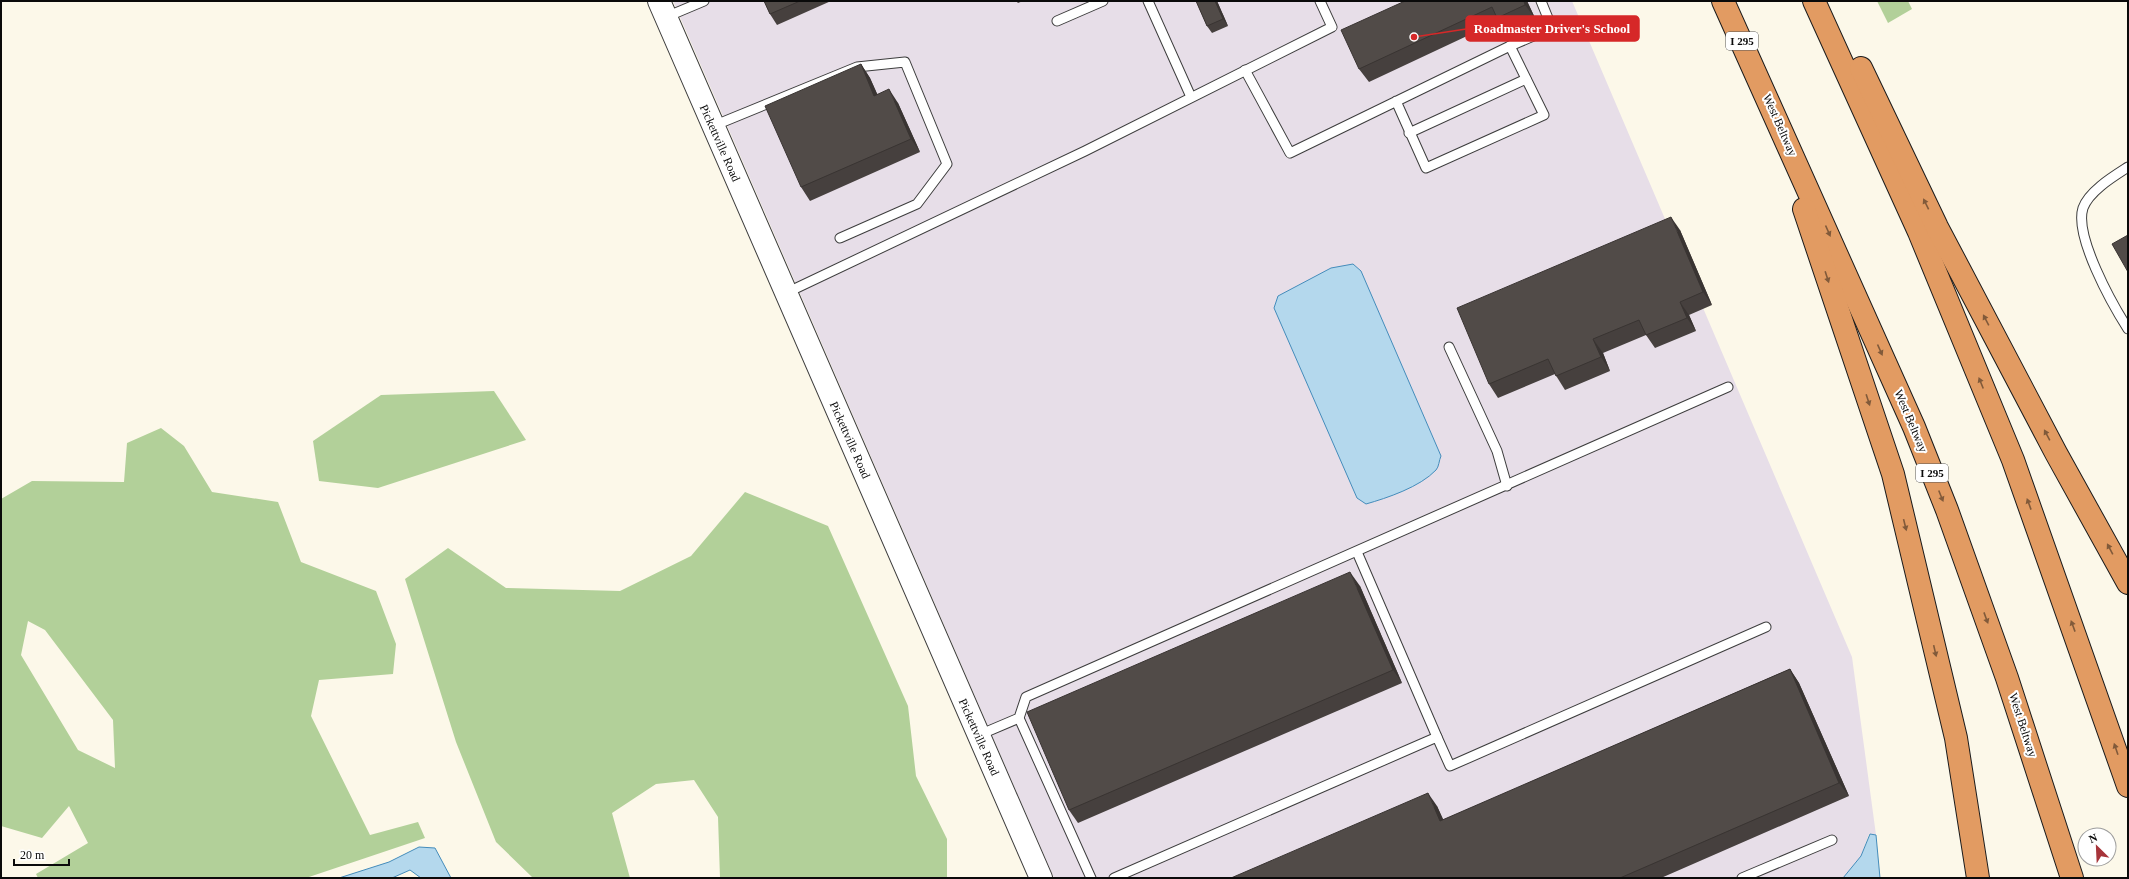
<svg xmlns="http://www.w3.org/2000/svg" width="2129" height="879" font-family="'Times New Roman',serif">
  <style>
    .industrial { fill: #e7dee8 }
    .forest { fill: #b2d099; fill-rule: evenodd }
    .water { fill: #b4d8ed; stroke: #448cbb }
    .lines { fill: none; stroke-linecap: round; stroke-linejoin: round }
    .service-casing { stroke: #3d3d3d; stroke-width: 11 }
    .tertiary-casing { stroke: #3d3d3d; stroke-width: 24 }
    .motorway-casing { stroke: #1b1b1b; stroke-width: 24 }
    .service { stroke: #fff; stroke-width: 9 }
    .tertiary { stroke: #fff; stroke-width: 22 }
    .motorway { stroke: #e29b62; stroke-width: 22 }
    .wall { fill: #46403e }
    .shaded-wall { fill: #393432 }
    .building { fill: #514b48; stroke: #393432 }
    .oneway { fill: #815a3a }
    .labels { text-anchor: middle; stroke-width: 4; stroke-linejoin: round; paint-order: stroke }
    .shield { fill: #fff; stroke: #545454; stroke-width: 1 }
    .shield-label { font-size: 11px; font-weight: bold; fill: #0a0a0a }
    .street-label { font-size: 12px; fill: #0a0a0a; stroke: #fff }
    .leader { fill: none; stroke: #d62828; stroke-width: 1.5 }
    .callout-dot { fill: #d62828; stroke: #fff; stroke-width: 1.5 }
    .callout { fill: #d62828; stroke: #d62828; stroke-width: 1.5 }
    .callout-label { font-size: 13px; text-anchor: middle; font-weight: bold; fill: #fff }
  </style>
  <rect width="100%" height="100%" fill="#fcf8e9"/>
  <path class="industrial" d="M 673,1 L 1572,1 L 1852,657 L 1876,835 L 1869,834 L 1861,856 L 1843,878 L 1054,878 Z"/>
  <g class="forest">
    <path d="M 1877,1 L 1908,1 L 1912,9 L 1888,23 Z"/>
    <path d="M 494,391 L 526,440 L 378,488 L 319,481 L 313,441 L 381,395 Z"/>
    <path d="M 161,428 L 184,446 L 212,492 L 278,502 L 301,562 L 376,591 L 396,644 L 393,674 L 319,680 L 311,716 L 370,835 L 418,822 L 425,838 L 306,878 L 38,878 L 36,874 L 88,843 L 69,806 L 42,838 L 1,826 L 1,499 L 32,481 L 124,482 L 127,443 ZM 28,621 L 45,630 L 113,720 L 115,768 L 78,750 L 21,655 Z"/>
    <path d="M 745,492 L 828,526 L 908,706 L 916,776 L 947,839 L 947,878 L 720,878 L 718,817 L 694,780 L 656,784 L 612,813 L 630,878 L 533,878 L 496,842 L 456,742 L 405,579 L 448,548 L 506,588 L 620,591 L 691,556 Z"/>
  </g>
  <g class="water">
    <path d="M 1353,264 L 1361,271 L 1441,456 C 1439,460 1439,467 1436,470 C 1420,487 1387,498 1366,504 L 1357,498 L 1274,308 L 1278,296 L 1331,268 Z"/>
    <path d="M 1870,834 L 1876,835 L 1880,878 L 1843,878 L 1861,856 Z"/>
    <path d="M 419,847 L 435,848 L 451,878 L 421,878 L 410,870 L 392,878 L 339,878 L 389,862 Z"/>
  </g>
  <g class="lines">
    <defs>
      <g id="service">
        <path d="M 1148,1 L 1191,97"/>
        <path d="M 666,17 L 704,1"/>
        <path d="M 1057,21 L 1103,1"/>
        <path d="M 1510,46 L 1552,28 L 1541,1"/>
        <path d="M 1245,70 L 1290,153 L 1510,46 L 1544,115 L 1426,168 L 1396,101"/>
        <path d="M 713,126 L 857,67 L 905,62 L 947,164 L 917,204 L 840,238"/>
        <path d="M 1409,133 L 1526,79"/>
        <path d="M 2128,167 C 2114,176 2089,191 2083,208 C 2074,236 2112,304 2128,329"/>
        <path d="M 786,293 L 1085,151 L 1332,27 L 1320,1"/>
        <path d="M 1449,347 L 1497,451 L 1507,486"/>
        <path d="M 1357,552 L 1437,737"/>
        <path d="M 1019,718 L 1091,878"/>
        <path d="M 979,735 L 1019,718 L 1026,697 L 1728,387"/>
        <path d="M 1114,878 L 1437,737 L 1450,766 L 1766,627"/>
        <path d="M 1742,878 L 1832,840"/>
      </g>
      <path id="tertiary" d="M 659,1 L 1041,878"/>
      <g id="motorway">
        <path d="M 1723,1 L 1914,427 L 1947,510 L 2007,678 L 2072,878"/>
        <path d="M 1814,1 L 1919,232 L 2013,460 L 2128,786"/>
        <path d="M 1861,68 L 1937,227 L 2056,453 L 2128,583"/>
        <path d="M 1804,209 L 1893,474 L 1956,738 L 1978,878"/>
      </g>
    </defs>
    <use href="#service" class="service-casing"/>
    <use href="#tertiary" class="tertiary-casing"/>
    <use href="#motorway" class="motorway-casing"/>
    <use href="#service" class="service"/>
    <use href="#tertiary" class="tertiary"/>
    <use href="#motorway" class="motorway"/>
  </g>
  <g class="wall">
    <path d="M 764,1 L 831,1 L 777,25 L 770,14 Z"/>
    <path d="M 1016,1 L 1023,1 L 1018,3 Z"/>
    <path d="M 1196,1 L 1217,1 L 1228,26 L 1212,33 L 1207,26 Z"/>
    <path d="M 1405,1 L 1527,1 L 1535,18 L 1506,31 L 1499,21 L 1369,82 L 1359,69 Z"/>
    <path d="M 861,64 L 870,78 L 877,94 L 898,103 L 920,152 L 810,201 L 801,187 Z"/>
    <path d="M 1680,230 L 1712,305 L 1689,315 L 1696,331 L 1655,348 L 1646,335 L 1603,353 L 1610,371 L 1565,390 L 1555,374 L 1498,398 L 1489,384 Z"/>
    <path d="M 1360,586 L 1402,683 L 1078,823 L 1069,810 Z"/>
    <path d="M 1790,669 L 1799,683 L 1849,796 L 1661,878 L 1231,878 L 1437,806 L 1443,820 Z"/>
  </g>
  <g class="shaded-wall">
    <path d="M 1215,1 L 1217,1 L 1228,26 L 1223,19 Z"/>
    <path d="M 1524,1 L 1527,1 L 1535,18 L 1525,5 Z"/>
    <path d="M 861,64 L 870,78 L 884,109 L 874,96 Z"/>
    <path d="M 889,89 L 898,103 L 920,152 L 911,139 Z"/>
    <path d="M 1671,217 L 1680,230 L 1712,305 L 1703,292 Z"/>
    <path d="M 1680,302 L 1689,315 L 1696,331 L 1687,318 Z"/>
    <path d="M 1593,339 L 1603,353 L 1610,371 L 1601,357 Z"/>
    <path d="M 1350,572 L 1360,586 L 1402,683 L 1393,670 Z"/>
    <path d="M 1790,669 L 1799,683 L 1849,796 L 1839,783 Z"/>
    <path d="M 1428,793 L 1437,806 L 1450,834 L 1440,821 Z"/>
  </g>
  <g class="building">
    <path d="M 764,1 L 800,1 L 770,14 Z"/>
    <path d="M 1196,1 L 1215,1 L 1223,19 L 1207,26 Z"/>
    <path d="M 1405,1 L 1524,1 L 1525,5 L 1497,18 L 1492,7 L 1359,69 L 1341,30 Z"/>
    <path d="M 861,64 L 874,96 L 889,89 L 911,139 L 801,187 L 765,106 Z"/>
    <path d="M 1671,217 L 1703,292 L 1680,302 L 1687,318 L 1646,335 L 1639,320 L 1593,339 L 1601,357 L 1556,376 L 1548,359 L 1489,384 L 1457,308 Z"/>
    <path d="M 2128,235 L 2128,272 L 2112,244 Z"/>
    <path d="M 1350,572 L 1393,670 L 1069,810 L 1027,712 Z"/>
    <path d="M 1790,669 L 1839,783 L 1620,878 L 1231,878 L 1428,793 L 1440,821 Z"/>
  </g>
  <defs><path id="oneway-solid" d="M-6-.8H1V-3.2L6.5 0L1 3.2V.8H-6Z"/></defs>
  <g class="oneway">
    <use href="#oneway-solid" transform="translate(1926 204) rotate(-116)"/>
    <use href="#oneway-solid" transform="translate(1828 231) rotate(66)"/>
    <use href="#oneway-solid" transform="translate(1827 277) rotate(72)"/>
    <use href="#oneway-solid" transform="translate(1986 320) rotate(-118)"/>
    <use href="#oneway-solid" transform="translate(1880 350) rotate(66)"/>
    <use href="#oneway-solid" transform="translate(1981 383) rotate(-112)"/>
    <use href="#oneway-solid" transform="translate(1868 400) rotate(72)"/>
    <use href="#oneway-solid" transform="translate(2047 435) rotate(-118)"/>
    <use href="#oneway-solid" transform="translate(1941 496) rotate(68)"/>
    <use href="#oneway-solid" transform="translate(2029 504) rotate(-110)"/>
    <use href="#oneway-solid" transform="translate(1905 525) rotate(76)"/>
    <use href="#oneway-solid" transform="translate(2110 549) rotate(-118)"/>
    <use href="#oneway-solid" transform="translate(1986 618) rotate(70)"/>
    <use href="#oneway-solid" transform="translate(2073 626) rotate(-110)"/>
    <use href="#oneway-solid" transform="translate(1935 651) rotate(77)"/>
    <use href="#oneway-solid" transform="translate(2116 749) rotate(-109)"/>
  </g>
  <g class="labels">
    <g class="shield">
      <rect x="1726" y="32" width="32" height="18" rx="3"/>
      <rect x="1916" y="464" width="32" height="18" rx="3"/>
    </g>
    <g class="shield-label">
      <text x="1742" y="45">I 295</text>
      <text x="1932" y="477">I 295</text>
    </g>
    <g class="street-label">
      <text transform="translate(1780 125) rotate(66)" y="4">West Beltway</text>
      <text transform="translate(720 143) rotate(66)" y="4">Pickettville Road</text>
      <text transform="translate(1911 421) rotate(67)" y="4">West Beltway</text>
      <text transform="translate(850 440) rotate(66)" y="4">Pickettville Road</text>
      <text transform="translate(2023 725) rotate(72)" y="4">West Beltway</text>
      <text transform="translate(979 737) rotate(66)" y="4">Pickettville Road</text>
    </g>
  </g>
  <path class="leader" d="M1414 37L1466 29"/>
  <circle class="callout-dot" cx="1414" cy="37" r="4"/>
  <rect class="callout" x="1466" y="16" width="173" height="25" rx="4"/>
  <g class="callout-label">
    <text x="1552" y="33">Roadmaster Driver's School</text>
  </g>
  <rect width="2129" height="879" fill="none" stroke="#0a0a0a" stroke-width="4"/>
  <g transform="translate(2097 847) rotate(336)"><circle r="19" fill="#ffffff" stroke="#9d9d9d"/>
  <path d="M0-3L7 15L0 10L-7 15Z" fill="#a7343a"/>
  <text y="-6" font-size="11" font-weight="bold" text-anchor="middle" fill="#0a0a0a">N</text>
  </g>
  <path d="M14 859v6h55v-6" fill="none" stroke="#0a0a0a" stroke-width="2"/>
  <text x="20" y="859" font-size="12" fill="#0a0a0a" stroke="#ffffff" stroke-width="3" paint-order="stroke">20 m</text>
</svg>
